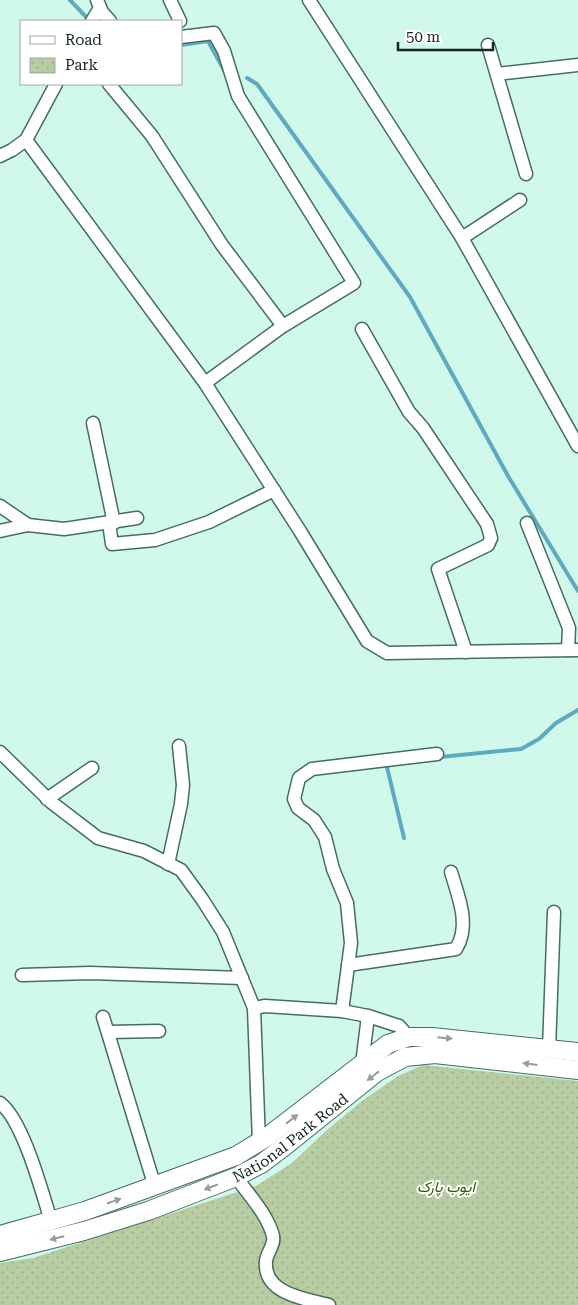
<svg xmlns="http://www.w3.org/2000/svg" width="578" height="1305" font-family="'Roboto Serif',Vazirmatn,serif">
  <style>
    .park { fill: url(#park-dots) }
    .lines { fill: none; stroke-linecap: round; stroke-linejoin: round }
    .stream { stroke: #61a9c0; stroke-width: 4 }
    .minor-casing { stroke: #476c61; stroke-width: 15 }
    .secondary-casing { stroke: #476c61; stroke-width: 20 }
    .minor { stroke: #fff; stroke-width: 12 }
    .secondary { stroke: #fff; stroke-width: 18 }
    .oneway { fill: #969d9b }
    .labels { text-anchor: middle; stroke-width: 4; stroke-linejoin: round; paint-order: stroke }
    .street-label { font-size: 15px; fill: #152520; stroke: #fff }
    .park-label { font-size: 15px; font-style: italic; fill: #375601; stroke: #fff }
  </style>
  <defs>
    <pattern id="park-dots" width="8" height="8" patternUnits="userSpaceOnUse" patternTransform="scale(1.25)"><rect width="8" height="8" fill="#b7cca3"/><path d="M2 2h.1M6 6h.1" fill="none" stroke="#9caf8c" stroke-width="1.8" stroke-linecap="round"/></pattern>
  </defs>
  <rect width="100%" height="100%" fill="#d0f9ec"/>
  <path class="park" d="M 423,1065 L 578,1081 L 578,1305 L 0,1305 L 0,1263 L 33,1258 L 256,1186 L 292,1163 L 328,1129 L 362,1101 L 398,1076 Z"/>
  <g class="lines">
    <g class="stream">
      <path d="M 70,0 L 90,21"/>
      <path d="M 181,45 L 208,41 L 225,72"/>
      <path d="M 247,78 L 257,84 L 410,297 L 508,476 L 578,591"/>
      <path d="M 440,757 L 521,749 L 539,739 L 556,723 L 578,710"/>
      <path d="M 386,763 L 404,838"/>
    </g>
    <defs>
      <g id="minor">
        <path d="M 97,0 L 102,12 L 110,21"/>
        <path d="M 170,0 L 180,21"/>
        <path d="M 309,0 L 462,238 L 578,446"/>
        <path d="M 92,21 L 100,8"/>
        <path d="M 181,37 L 214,33 L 224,51 L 238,96 L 354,283 L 283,326 L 205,383"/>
        <path d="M 488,45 L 526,174"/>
        <path d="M 497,74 L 578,65"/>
        <path d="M 109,84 L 152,136 L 222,245 L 283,326"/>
        <path d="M 26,140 L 205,383 L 300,531 L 367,641 L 387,653 L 578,650"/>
        <path d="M 0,156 L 12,150 L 26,140 L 56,84"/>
        <path d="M 462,238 L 520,200"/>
        <path d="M 362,329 L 409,412 L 423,428 L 487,524 L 491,538 L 488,545 L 438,569 L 466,652"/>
        <path d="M 93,423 L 114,523"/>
        <path d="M 0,506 L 28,525"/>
        <path d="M 109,523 L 112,544 L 155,540 L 209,522 L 274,490"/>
        <path d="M 527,523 L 569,628 L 568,650"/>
        <path d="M 0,531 L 28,525 L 64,529 L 137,518"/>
        <path d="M 0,752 L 51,802 L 98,838 L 144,851 L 181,870 L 202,899 L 223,932 L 254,1008 L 259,1143"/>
        <path d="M 47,799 L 92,768"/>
        <path d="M 168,864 L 181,804 L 183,785 L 179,746"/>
        <path d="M 348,965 L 456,949 C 471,925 458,896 451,872"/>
        <path d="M 22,975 L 90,973 L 242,978"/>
        <path d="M 254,1008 L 265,1006 L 342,1011 L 368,1016 L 362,1064"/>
        <path d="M 342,1011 L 351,943 L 347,903 L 333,869 L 325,837 L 314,820 L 298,808 L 294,799 L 299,778 L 312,769 L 437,754"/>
        <path d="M 368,1016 L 399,1026 L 409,1037"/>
        <path d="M 103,1017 L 155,1187"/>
        <path d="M 108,1032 L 159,1031"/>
        <path d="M 549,1049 L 554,912"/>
        <path d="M 0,1103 C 23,1120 42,1192 51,1221"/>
        <path d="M 236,1177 C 248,1194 268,1215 273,1236 C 275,1245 267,1252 266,1261 C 263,1294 305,1299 329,1305"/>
      </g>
      <g id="secondary">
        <path d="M 0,1235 L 85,1211 L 236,1156 L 267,1137 L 388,1044 L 409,1037 L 432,1037 L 578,1052"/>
        <path id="s1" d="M 0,1252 L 84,1231 L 148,1211 L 236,1177 L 261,1164 L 285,1146 L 377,1072 L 405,1057 L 435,1054 L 578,1070"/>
      </g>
    </defs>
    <use href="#minor" class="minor-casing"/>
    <use href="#secondary" class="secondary-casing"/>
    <use href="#minor" class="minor"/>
    <use href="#secondary" class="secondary"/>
  </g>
  <defs><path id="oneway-solid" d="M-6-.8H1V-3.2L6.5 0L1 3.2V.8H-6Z" transform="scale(1.25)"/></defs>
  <g class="oneway">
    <use href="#oneway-solid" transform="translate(445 1038) rotate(6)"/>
    <use href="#oneway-solid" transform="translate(530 1064) rotate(-173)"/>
    <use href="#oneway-solid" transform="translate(373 1076) rotate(142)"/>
    <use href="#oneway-solid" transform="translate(292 1119) rotate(-38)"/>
    <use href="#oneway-solid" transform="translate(211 1187) rotate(159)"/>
    <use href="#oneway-solid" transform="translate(114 1201) rotate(-19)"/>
    <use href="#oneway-solid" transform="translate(57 1238) rotate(166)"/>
  </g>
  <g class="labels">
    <g class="street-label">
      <text dy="5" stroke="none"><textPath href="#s1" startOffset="315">National Park Road</textPath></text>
    </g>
    <g class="park-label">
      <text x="446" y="1192">ایوب پارک</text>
    </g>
  </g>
  <rect x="20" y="20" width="162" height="65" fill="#ffffff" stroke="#a1a8a6"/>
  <rect x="30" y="36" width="25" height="8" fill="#ffffff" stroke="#a1a8a6"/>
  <text x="65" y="45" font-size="15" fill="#152520">Road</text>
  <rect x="30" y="58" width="25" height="15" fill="url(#park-dots)" stroke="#a1a8a6"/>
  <text x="65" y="70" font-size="15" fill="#152520">Park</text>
  <path d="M398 42v8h95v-8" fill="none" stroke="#152520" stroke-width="2.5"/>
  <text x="406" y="42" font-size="15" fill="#152520" stroke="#ffffff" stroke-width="4" paint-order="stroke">50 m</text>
</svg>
